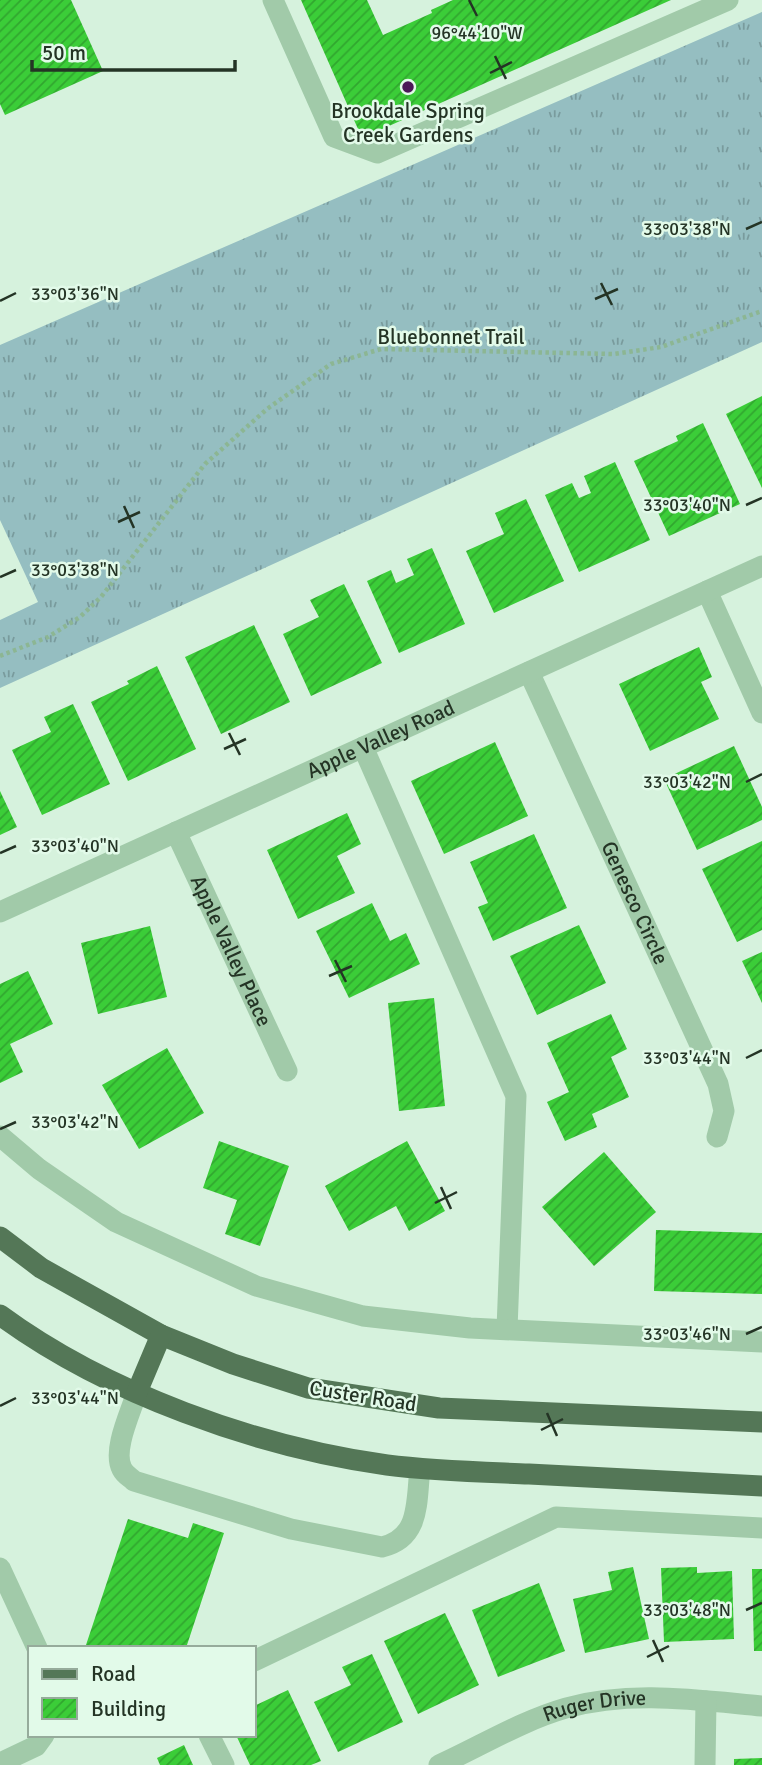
<svg xmlns="http://www.w3.org/2000/svg" width="762" height="1765" font-family="Signika,sans-serif">
  <style>
    .grass { fill: url(#grass-tufts) }
    .building { fill: url(#building-hatch) }
    .lines { fill: none; stroke-linecap: round; stroke-linejoin: round }
    .path { stroke: #8cb693; stroke-width: 4.5; stroke-dasharray: 3.5 3.5; stroke-linecap: butt }
    .minor { stroke: #a1caa9; stroke-width: 21 }
    .major { stroke: #547757; stroke-width: 21 }
    .ticks { fill: none; stroke: #243425; stroke-width: 2.5 }
    .poi-dot { fill: #4b1857; stroke: #e2fae9; stroke-width: 2.5 }
    .labels { text-anchor: middle; stroke-width: 5; stroke-linejoin: round; paint-order: stroke }
    .poi-label { font-size: 21px; fill: #243425; stroke: #e2fae9 }
    .street-label { font-size: 21px; fill: #243425; stroke: #e2fae9 }
    .ticks-label { font-size: 18px; text-anchor: middle; fill: #243425; stroke: #e2fae9; stroke-width: 5; stroke-linejoin: round; paint-order: stroke }
  </style>
  <defs>
    <pattern id="grass-tufts" width="24" height="20" patternUnits="userSpaceOnUse" patternTransform="scale(1.75)"><rect width="24" height="20" fill="#95bec1"/><path d="M3 7l-1-3M5 7V3M7 7l1-3M15 17l-1-3M17 17v-4M19 17l1-3" fill="none" stroke="#799b9d"/></pattern>
    <pattern id="building-hatch" width="6" height="6" patternUnits="userSpaceOnUse" patternTransform="scale(1.75)"><rect width="6" height="6" fill="#3bcd38"/><path d="M-1 1l2-2M0 6l6-6M5 7l2-2" fill="none" stroke="#31a72f"/></pattern>
  </defs>
  <rect width="100%" height="100%" fill="#d6f2dd"/>
  <path class="grass" d="M 762,12 L 762,342 L 0,688 L 0,620 L 38,602 L 0,520 L 0,345 Z"/>
  <g class="building">
    <path d="M 0,0 L 71,0 L 103,71 L 5,115 L 0,104 Z"/>
    <path d="M 301,0 L 367,0 L 383,35 L 432,13 L 431,10 L 453,0 L 671,0 L 362,138 Z"/>
    <path d="M 762,396 L 762,488 L 726,414 Z"/>
    <path d="M 703,423 L 740,504 L 669,536 L 634,461 L 678,441 L 676,436 Z"/>
    <path d="M 615,462 L 650,540 L 579,572 L 545,495 L 572,483 L 579,498 L 591,493 L 584,476 Z"/>
    <path d="M 526,499 L 564,581 L 494,613 L 466,551 L 504,534 L 495,513 Z"/>
    <path d="M 432,548 L 465,624 L 399,653 L 367,581 L 391,570 L 396,583 L 414,575 L 407,559 Z"/>
    <path d="M 344,584 L 382,663 L 311,696 L 283,634 L 319,617 L 310,600 Z"/>
    <path d="M 254,625 L 290,702 L 221,734 L 185,657 Z"/>
    <path d="M 699,647 L 712,677 L 701,682 L 719,719 L 650,751 L 619,684 Z"/>
    <path d="M 157,666 L 196,749 L 128,781 L 91,702 L 129,684 L 127,681 Z"/>
    <path d="M 73,704 L 110,784 L 42,815 L 12,750 L 51,732 L 44,717 Z"/>
    <path d="M 495,742 L 528,816 L 444,854 L 411,781 Z"/>
    <path d="M 734,746 L 762,807 L 762,820 L 697,850 L 664,779 Z"/>
    <path d="M 0,791 L 17,827 L 0,835 Z"/>
    <path d="M 347,813 L 361,844 L 337,856 L 355,893 L 298,919 L 267,850 Z"/>
    <path d="M 534,834 L 567,908 L 493,941 L 478,907 L 488,903 L 470,862 Z"/>
    <path d="M 762,841 L 762,930 L 737,942 L 702,869 Z"/>
    <path d="M 372,903 L 390,941 L 406,933 L 420,964 L 349,998 L 316,931 Z"/>
    <path d="M 579,925 L 606,983 L 537,1015 L 510,956 Z"/>
    <path d="M 150,926 L 167,997 L 98,1014 L 81,943 Z"/>
    <path d="M 762,952 L 762,1003 L 742,961 Z"/>
    <path d="M 28,971 L 53,1024 L 10,1044 L 23,1072 L 0,1083 L 0,984 Z"/>
    <path d="M 434,998 L 445,1106 L 399,1111 L 388,1003 Z"/>
    <path d="M 611,1014 L 627,1049 L 611,1057 L 629,1097 L 592,1114 L 597,1127 L 565,1141 L 547,1102 L 569,1092 L 547,1043 Z"/>
    <path d="M 167,1048 L 204,1113 L 139,1149 L 102,1085 Z"/>
    <path d="M 219,1141 L 289,1166 L 260,1246 L 225,1234 L 237,1200 L 203,1188 Z"/>
    <path d="M 407,1141 L 445,1211 L 409,1231 L 396,1206 L 349,1231 L 325,1186 Z"/>
    <path d="M 604,1152 L 656,1212 L 594,1266 L 542,1207 Z"/>
    <path d="M 656,1230 L 762,1233 L 762,1294 L 654,1291 Z"/>
    <path d="M 128,1519 L 188,1538 L 193,1523 L 224,1533 L 186,1648 L 85,1648 Z"/>
    <path d="M 633,1567 L 649,1639 L 585,1653 L 573,1599 L 612,1590 L 608,1572 Z"/>
    <path d="M 697,1567 L 697,1573 L 732,1571 L 734,1639 L 664,1642 L 661,1568 Z"/>
    <path d="M 752,1569 L 762,1569 L 762,1651 L 754,1651 Z"/>
    <path d="M 539,1583 L 565,1651 L 498,1677 L 472,1610 Z"/>
    <path d="M 445,1613 L 479,1685 L 418,1714 L 384,1641 Z"/>
    <path d="M 372,1654 L 403,1722 L 338,1752 L 314,1702 L 351,1685 L 342,1667 Z"/>
    <path d="M 288,1690 L 321,1761 L 311,1765 L 250,1765 L 236,1735 L 254,1735 L 254,1706 Z"/>
    <path d="M 184,1745 L 193,1765 L 160,1765 L 157,1758 Z"/>
    <path d="M 762,1758 L 762,1765 L 734,1765 L 734,1759 Z"/>
  </g>
  <g class="lines">
    <path class="path" d="M 0,656 L 48,637 L 80,617 L 101,597 L 205,464 L 267,409 L 331,364 L 381,349 L 614,354 L 661,347 L 762,311"/>
    <g class="minor">
      <path d="M 273,0 L 334,137 L 377,153 L 728,0"/>
      <path d="M 707,591 L 762,713"/>
      <path id="s1" d="M 529,672 L 718,1084 L 724,1111 L 717,1137"/>
      <path d="M 363,747 L 516,1096 L 507,1329"/>
      <path id="s2" d="M 176,832 L 287,1071"/>
      <path id="s3" d="M 0,912 L 762,566"/>
      <path d="M 0,1136 L 39,1169 L 116,1222 L 256,1286 L 363,1316 L 470,1328 L 762,1342"/>
      <path d="M 137,1392 C 131,1412 112,1450 122,1469 C 125,1475 130,1477 134,1481 L 291,1529 L 382,1547 C 421,1538 416,1501 420,1469"/>
      <path d="M 0,1568 L 37,1648"/>
      <path d="M 254,1661 L 556,1517 L 762,1528"/>
      <path d="M 209,1735 L 224,1765"/>
      <path d="M 0,1763 L 36,1746 L 44,1735"/>
      <path id="s4" d="M 439,1765 C 481,1746 521,1721 566,1708 C 630,1690 697,1700 762,1706"/>
      <path d="M 705,1765 L 706,1701"/>
    </g>
    <g class="major">
      <path d="M 0,1237 L 41,1268 L 161,1335 L 233,1364 L 308,1388 L 439,1408 L 762,1422"/>
      <path d="M 0,1315 C 106,1393 257,1447 387,1465 C 434,1471 482,1472 529,1474 C 607,1478 684,1482 762,1486"/>
      <path d="M 137,1392 L 161,1335"/>
    </g>
  </g>
  <path class="ticks" d="M 469,0 L 477,16M 495,56 L 506,79M 490,73 L 512,62M 746,229 L 762,222M 601,283 L 612,305M 595,299 L 618,289M 0,301 L 16,293M 746,505 L 762,498M 124,506 L 134,528M 118,522 L 140,512M 0,577 L 16,570M 229,733 L 240,755M 224,749 L 246,739M 746,782 L 762,774M 0,853 L 16,846M 335,960 L 346,982M 329,976 L 352,966M 746,1058 L 762,1050M 0,1129 L 16,1122M 441,1187 L 451,1209M 435,1203 L 457,1192M 746,1334 L 762,1327M 0,1406 L 16,1398M 547,1413 L 557,1436M 541,1430 L 563,1419M 746,1610 L 762,1603M 653,1640 L 663,1662M 647,1657 L 669,1646"/>
  <circle class="poi-dot" cx="408" cy="87" r="7"/>
  <g class="labels">
    <g class="poi-label">
      <text x="408" y="118">Brookdale Spring<tspan x="408" dy="24">Creek Gardens</tspan></text>
    </g>
    <g class="street-label">
      <text x="451" y="344">Bluebonnet Trail</text>
      <text dy="7" stroke="none"><textPath href="#s3" startOffset="418">Apple Valley Road</textPath></text>
      <text dy="7" stroke="none"><textPath href="#s1" startOffset="254">Genesco Circle</textPath></text>
      <text dy="7" stroke="none"><textPath href="#s2" startOffset="131">Apple Valley Place</textPath></text>
      <text transform="translate(363 1396) rotate(9)" y="7">Custer Road</text>
      <text dy="7" stroke="none"><textPath href="#s4" startOffset="168">Ruger Drive</textPath></text>
    </g>
  </g>
  <g class="ticks-label">
    <text x="477" y="39">96°44'10"W</text>
    <text x="687" y="235">33°03'38"N</text>
    <text x="75" y="300">33°03'36"N</text>
    <text x="687" y="511">33°03'40"N</text>
    <text x="75" y="576">33°03'38"N</text>
    <text x="687" y="788">33°03'42"N</text>
    <text x="75" y="852">33°03'40"N</text>
    <text x="687" y="1064">33°03'44"N</text>
    <text x="75" y="1128">33°03'42"N</text>
    <text x="687" y="1340">33°03'46"N</text>
    <text x="75" y="1404">33°03'44"N</text>
    <text x="687" y="1616">33°03'48"N</text>
  </g>
  <rect x="28" y="1646" width="228" height="91" fill="#e2fae9" stroke="#96ab9b" stroke-width="2"/>
  <rect x="42" y="1669" width="35" height="10" fill="#547757" stroke="#96ab9b" stroke-width="2"/>
  <text x="91" y="1681" font-size="21" fill="#243425">Road</text>
  <rect x="42" y="1698" width="35" height="21" fill="url(#building-hatch)" stroke="#96ab9b" stroke-width="2"/>
  <text x="91" y="1716" font-size="21" fill="#243425">Building</text>
  <path d="M32 60v10h203v-10" fill="none" stroke="#243425" stroke-width="3.5"/>
  <text x="42" y="60" font-size="21" fill="#243425" stroke="#e2fae9" stroke-width="5" paint-order="stroke">50 m</text>
</svg>
